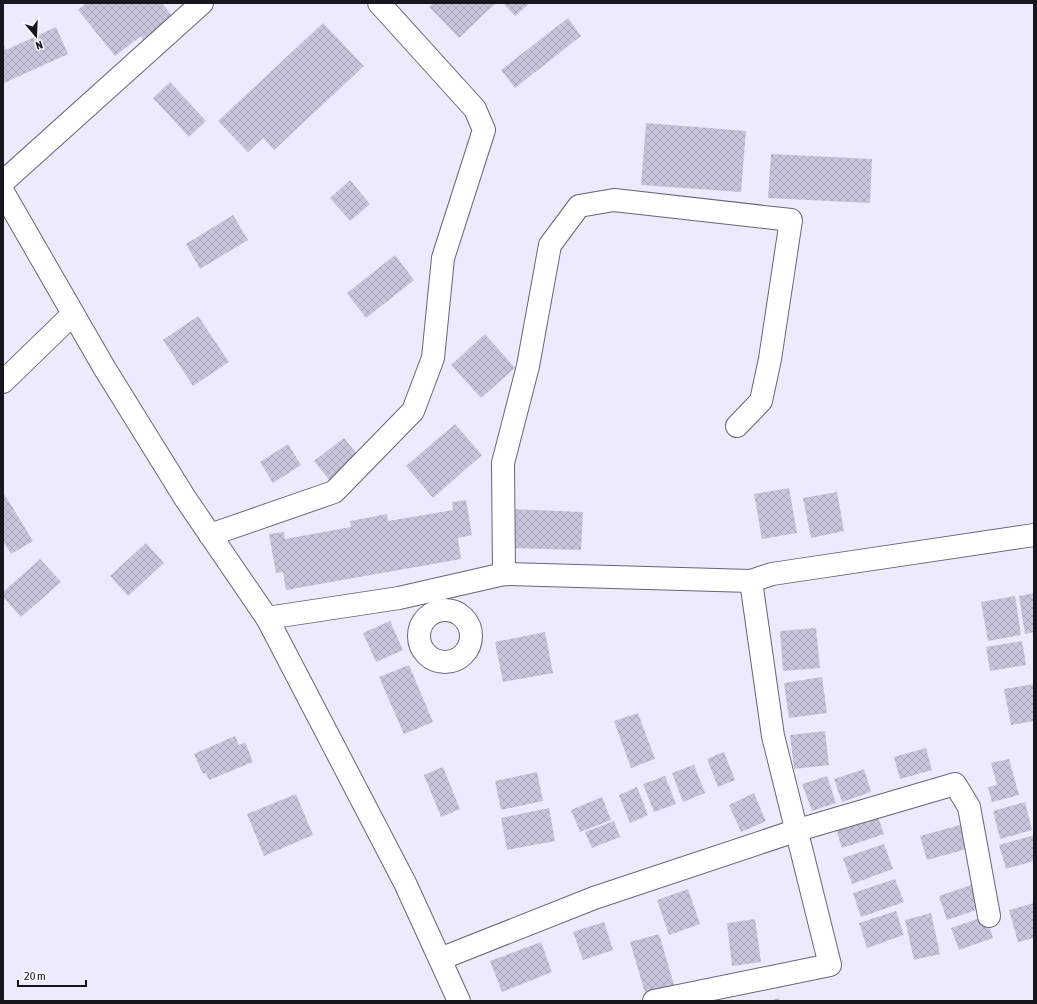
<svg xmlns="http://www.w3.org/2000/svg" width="1037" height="1004" font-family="'Asap Condensed',sans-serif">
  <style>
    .building { fill: url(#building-cross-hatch) }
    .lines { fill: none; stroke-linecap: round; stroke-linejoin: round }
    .minor-casing { stroke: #696479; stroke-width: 24 }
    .minor { stroke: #fff; stroke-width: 22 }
  </style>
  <defs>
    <pattern id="building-cross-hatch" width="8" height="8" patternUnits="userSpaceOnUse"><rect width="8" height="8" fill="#c9c4dc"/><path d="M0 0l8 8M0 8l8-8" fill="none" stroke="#aca8bc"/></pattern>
  </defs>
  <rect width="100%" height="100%" fill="#eeeafd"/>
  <g class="building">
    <path d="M 86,3 L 162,3 L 173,17 L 144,41 L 141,36 L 115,56 L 78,10 Z"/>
    <path d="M 433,3 L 496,3 L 459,38 L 429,7 Z"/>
    <path d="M 503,3 L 530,3 L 515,16 Z"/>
    <path d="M 568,18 L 581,36 L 515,88 L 501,70 Z"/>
    <path d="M 323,23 L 364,66 L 274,150 L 263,138 L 248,152 L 218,121 Z"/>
    <path d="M 56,27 L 68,54 L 4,83 L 3,42 L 6,50 Z"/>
    <path d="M 170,82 L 206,121 L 189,137 L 153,98 Z"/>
    <path d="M 646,123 L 746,131 L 741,192 L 641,185 Z"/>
    <path d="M 771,154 L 872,159 L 870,203 L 768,198 Z"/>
    <path d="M 350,180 L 370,204 L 350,221 L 330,198 Z"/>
    <path d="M 233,215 L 248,240 L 200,269 L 186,244 Z"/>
    <path d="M 395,255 L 414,280 L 366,318 L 347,293 Z"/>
    <path d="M 198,316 L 229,362 L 193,386 L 163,340 Z"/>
    <path d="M 485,334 L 515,368 L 481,398 L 451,365 Z"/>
    <path d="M 455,424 L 482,455 L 433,498 L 406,466 Z"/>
    <path d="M 344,438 L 360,458 L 330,481 L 314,461 Z"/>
    <path d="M 288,444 L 301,465 L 273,483 L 260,462 Z"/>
    <path d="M 789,488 L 797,533 L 762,539 L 754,494 Z"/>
    <path d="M 3,492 L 33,541 L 11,554 L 3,541 Z"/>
    <path d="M 837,492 L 844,531 L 811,538 L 803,498 Z"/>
    <path d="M 466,500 L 472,535 L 458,538 L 461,559 L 286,590 L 283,572 L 276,573 L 269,534 L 284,532 L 285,539 L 351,527 L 350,521 L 387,514 L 388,521 L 453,510 L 452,502 Z"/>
    <path d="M 511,509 L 583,512 L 581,550 L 509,548 Z"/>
    <path d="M 146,543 L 164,563 L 128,596 L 110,576 Z"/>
    <path d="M 40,559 L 61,582 L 21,617 L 3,597 L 3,592 Z"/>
    <path d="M 1034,593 L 1034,632 L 1025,634 L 1019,596 Z"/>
    <path d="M 1015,596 L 1021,635 L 988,641 L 981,602 Z"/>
    <path d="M 390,621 L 403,650 L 376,662 L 363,633 Z"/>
    <path d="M 816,628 L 820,668 L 783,671 L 780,631 Z"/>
    <path d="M 545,632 L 553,673 L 503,682 L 495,642 Z"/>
    <path d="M 1022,641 L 1026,665 L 990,671 L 986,647 Z"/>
    <path d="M 409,665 L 433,722 L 404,734 L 379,677 Z"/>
    <path d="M 822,677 L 827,713 L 789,718 L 784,683 Z"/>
    <path d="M 1034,684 L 1034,721 L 1011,725 L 1004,689 Z"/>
    <path d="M 638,713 L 655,759 L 631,768 L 614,721 Z"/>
    <path d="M 825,731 L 829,765 L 794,769 L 790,735 Z"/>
    <path d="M 235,736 L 239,745 L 245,742 L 253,762 L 209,780 L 206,773 L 203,774 L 194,754 Z"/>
    <path d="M 926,748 L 932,770 L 900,779 L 894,757 Z"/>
    <path d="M 724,752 L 735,780 L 718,787 L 707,759 Z"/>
    <path d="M 1009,759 L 1019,795 L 992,802 L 988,787 L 997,785 L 991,763 Z"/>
    <path d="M 694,765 L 705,793 L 683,802 L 672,773 Z"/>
    <path d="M 443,767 L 460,809 L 441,817 L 424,775 Z"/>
    <path d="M 864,769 L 871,792 L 842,802 L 834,779 Z"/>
    <path d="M 537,772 L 543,801 L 501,810 L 495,781 Z"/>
    <path d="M 665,776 L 676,804 L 654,812 L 643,784 Z"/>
    <path d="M 827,776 L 836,803 L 812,811 L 802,784 Z"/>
    <path d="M 637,787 L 648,815 L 630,823 L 619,795 Z"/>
    <path d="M 754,793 L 766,821 L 741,832 L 729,805 Z"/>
    <path d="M 296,794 L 313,835 L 264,856 L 247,814 Z"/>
    <path d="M 602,797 L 611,820 L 580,832 L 571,810 Z"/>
    <path d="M 1025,802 L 1032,830 L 1000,839 L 993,811 Z"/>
    <path d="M 549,808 L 555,841 L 507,850 L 501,818 Z"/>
    <path d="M 875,809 L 884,834 L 842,848 L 834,823 Z"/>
    <path d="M 614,821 L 620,837 L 592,848 L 585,832 Z"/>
    <path d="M 967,823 L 974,847 L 927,860 L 920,836 Z"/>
    <path d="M 1034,835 L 1034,861 L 1006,869 L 999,845 Z"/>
    <path d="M 884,844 L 893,869 L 852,884 L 843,858 Z"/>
    <path d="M 895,879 L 904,902 L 861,917 L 853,893 Z"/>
    <path d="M 974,884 L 982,908 L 947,920 L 939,896 Z"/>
    <path d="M 688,889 L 700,924 L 669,935 L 657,900 Z"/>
    <path d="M 1034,903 L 1034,938 L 1018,942 L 1009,910 Z"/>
    <path d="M 896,911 L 904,935 L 867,948 L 859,923 Z"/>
    <path d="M 931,913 L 940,954 L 914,960 L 905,920 Z"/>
    <path d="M 986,916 L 993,938 L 959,950 L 951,928 Z"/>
    <path d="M 755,919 L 761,962 L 732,966 L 727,923 Z"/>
    <path d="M 604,922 L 613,950 L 583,960 L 573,932 Z"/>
    <path d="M 659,934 L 675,988 L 646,996 L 630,942 Z"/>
    <path d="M 541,942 L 552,972 L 502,992 L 490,961 Z"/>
    <path d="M 779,998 L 780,1001 L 770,1001 Z"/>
  </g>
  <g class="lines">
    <defs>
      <g id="minor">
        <path d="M 3,182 L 202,3"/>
        <path d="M 3,192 L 105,369 L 185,498 L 267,618 L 405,883 L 459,1001"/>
        <path d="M 3,382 L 73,314"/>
        <path d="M 210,535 L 334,492 L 413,411 L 433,358 L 443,258 L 484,130 L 475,109 L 379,3"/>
        <path d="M 504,574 L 503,463 L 528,366 L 550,245 L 579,206 L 614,200 L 791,220 L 770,359 L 761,401 L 737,426"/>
        <circle cx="445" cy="636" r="26"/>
        <path d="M 267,618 L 399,598 L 504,574 L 751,581 L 772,574 L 1034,535"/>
        <path d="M 440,959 L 594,898 L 798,830 L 955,784 L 969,807 L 989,916"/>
        <path d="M 654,1001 L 830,965 L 773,736 L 751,581"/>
      </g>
    </defs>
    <use href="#minor" class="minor-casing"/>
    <use href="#minor" class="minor"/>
  </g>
  <rect width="1037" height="1004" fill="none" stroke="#17151d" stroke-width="8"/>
  <g transform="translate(36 36) rotate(161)" stroke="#faf9fe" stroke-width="3" paint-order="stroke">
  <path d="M0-3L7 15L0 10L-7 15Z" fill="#17151d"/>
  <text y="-6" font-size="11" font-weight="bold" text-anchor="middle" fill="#17151d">N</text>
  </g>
  <path d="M18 980v6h68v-6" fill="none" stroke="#17151d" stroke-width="2"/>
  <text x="24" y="980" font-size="12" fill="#17151d" stroke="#faf9fe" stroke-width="3" paint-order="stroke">20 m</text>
</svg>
